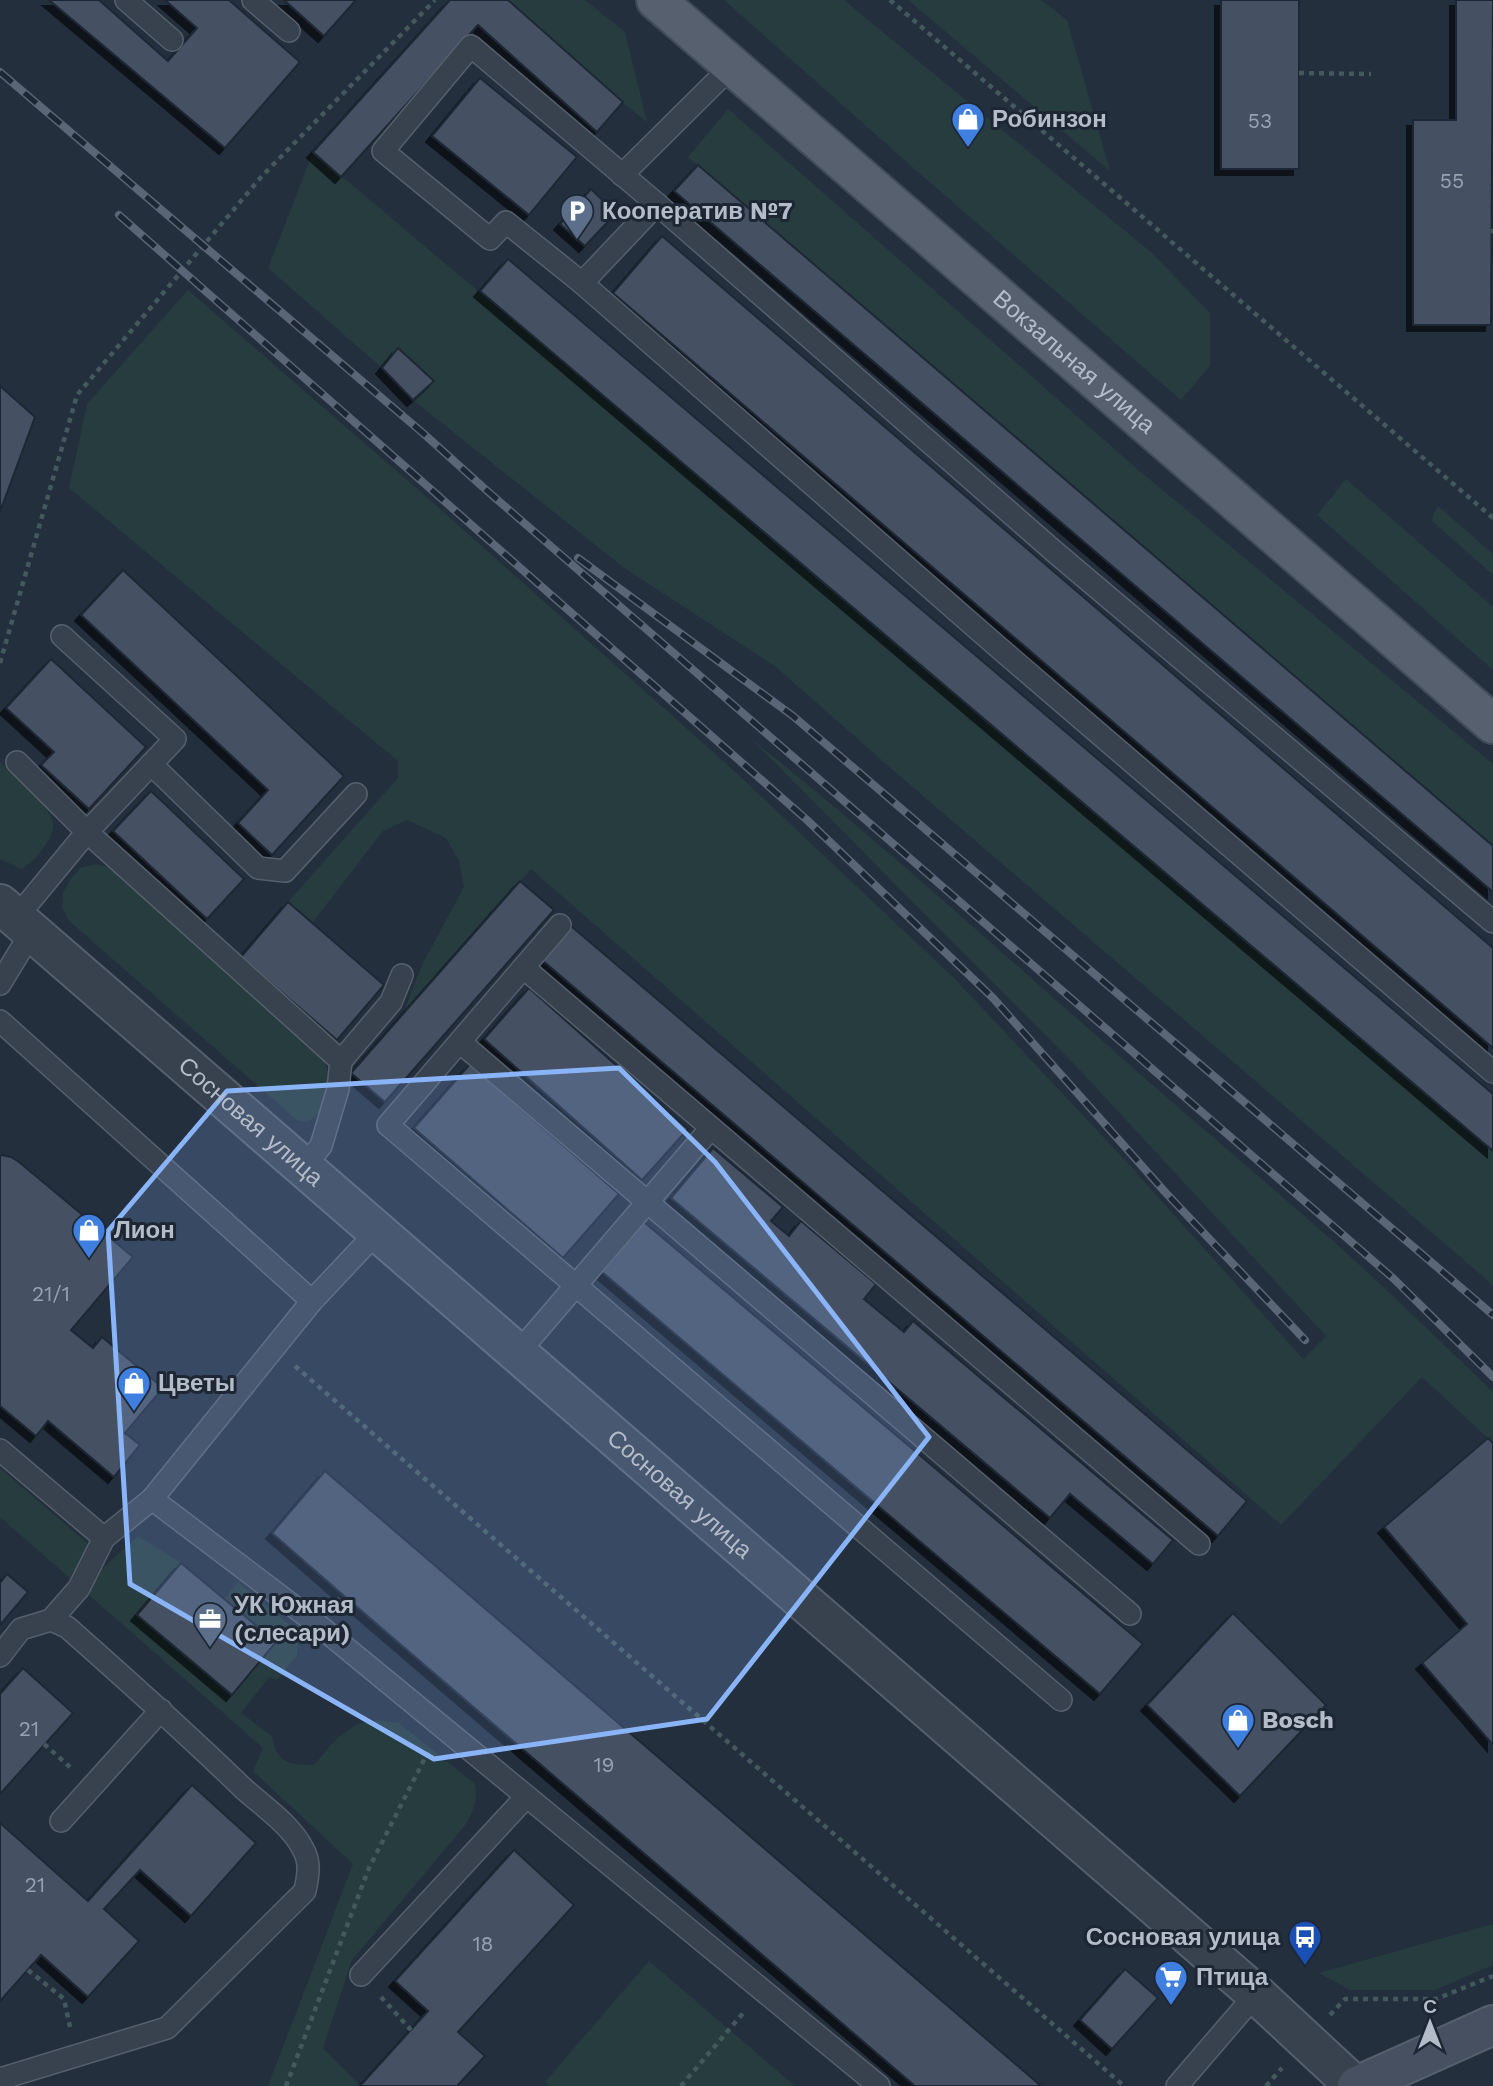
<svg xmlns="http://www.w3.org/2000/svg" width="1493" height="2086" font-family="'Work Sans',sans-serif">
  <style>
    .green { fill: #263c3f }
    .building { fill: #455162; stroke: #1f2835; stroke-width: 2; filter: url(#shadow) }
    .lines { fill: none; stroke-linecap: round; stroke-linejoin: round }
    .lane-casing { stroke: #565f6c; stroke-width: 24 }
    .street-casing { stroke: #565f6c; stroke-width: 42 }
    .secondary-casing { stroke: #565f6c; stroke-width: 42 }
    .primary-casing { stroke: #414a57; stroke-width: 42 }
    .path { stroke: #44595c; stroke-width: 4.5; stroke-dasharray: 5 5; stroke-linecap: butt }
    .lane { stroke: #38414e; stroke-width: 21 }
    .street { stroke: #38414e; stroke-width: 38 }
    .secondary { stroke: #465061; stroke-width: 38 }
    .primary { stroke: #56606e; stroke-width: 38 }
    .rail-casing { stroke: #5a6575; stroke-width: 8 }
    .rail { stroke: #1d2633; stroke-width: 5; stroke-dasharray: 16; stroke-linecap: butt }
    .marked { fill: #8ab4f8; fill-opacity: 0.2; stroke: #8ab4f8; stroke-width: 5; stroke-linejoin: round }
    .labels { text-anchor: middle; stroke-width: 6; stroke-linejoin: round; paint-order: stroke }
    .number-label { font-size: 21px; fill: #98a1af }
    .poi-label { font-size: 24px; font-weight: bold; fill: #b4bcc9; stroke: #1d2633; text-anchor: start }
    .street-label { font-size: 24px; fill: #b4bcc9; stroke: #1d2633 }
  </style>
  <defs>
    <filter id="shadow"><feDropShadow dx="-6" dy="6" stdDeviation="0" flood-color="#0009"/></filter>
  </defs>
  <rect width="100%" height="100%" fill="#242f3e"/>
  <g class="green">
    <path d="M 494,0 L 585,0 L 625,32 L 647,122 Z"/>
    <path d="M 724,0 L 844,0 L 1152,253 L 1210,313 L 1210,366 L 1181,400 L 918,172 Z"/>
    <path d="M 908,0 L 1041,0 L 1067,20 L 1110,171 Z"/>
    <path d="M 728,109 L 1136,468 L 1493,764 L 1493,847 L 688,157 Z"/>
    <path d="M 313,152 L 1102,817 L 1493,1151 L 1493,1285 L 894,771 L 776,667 L 623,567 L 413,400 L 434,381 L 399,349 L 382,368 L 268,268 Z"/>
    <path d="M 188,290 L 430,500 L 731,768 L 955,979 L 1125,1160 L 1303,1359 L 1326,1336 L 1077,1067 L 750,738 C 876,838 994,946 1115,1052 C 1190,1119 1268,1183 1343,1250 C 1394,1296 1443,1344 1493,1392 L 1493,1443 L 1422,1377 L 1281,1525 L 531,869 L 403,1013 L 423,963 L 464,887 L 459,861 L 446,838 L 407,820 L 383,831 L 313,922 L 288,902 L 398,778 L 398,761 L 69,488 L 87,404 Z"/>
    <path d="M 1346,479 L 1493,607 L 1493,670 L 1317,515 Z"/>
    <path d="M 1438,506 L 1493,554 L 1493,575 L 1431,520 Z"/>
    <path d="M 0,762 C 14,776 53,806 53,825 C 53,833 49,840 45,846 C 38,856 31,863 21,869 L 0,859 Z"/>
    <path d="M 96,864 L 109,867 L 123,876 L 323,1058 L 331,1081 L 321,1111 L 308,1122 L 298,1121 L 69,921 L 62,907 L 63,893 L 71,878 L 80,868 Z"/>
    <path d="M 0,1468 L 88,1544 L 87,1559 L 71,1579 L 0,1517 Z"/>
    <path d="M 138,1536 L 181,1563 L 137,1615 L 232,1695 L 276,1643 L 224,1599 L 238,1582 L 299,1633 L 297,1655 L 277,1680 L 269,1677 L 241,1713 L 272,1736 C 276,1763 289,1765 314,1765 L 337,1738 L 357,1724 L 377,1720 L 399,1723 L 475,1784 C 478,1800 474,1809 466,1824 L 352,1960 L 323,2048 L 361,2086 L 268,2086 L 353,1864 L 253,1771 L 263,1748 L 89,1595 L 90,1580 Z"/>
    <path d="M 1493,1924 L 1493,1965 L 1435,1990 L 1350,1990 L 1319,1973 Z"/>
    <path d="M 649,1961 L 795,2086 L 550,2086 L 545,2082 Z"/>
  </g>
  <g class="building">
    <path d="M 49,0 L 99,0 L 168,61 L 197,28 L 165,0 L 229,0 L 300,62 L 225,148 Z"/>
    <path d="M 284,0 L 356,0 L 324,36 Z"/>
    <path d="M 450,0 L 508,0 L 623,102 L 597,132 L 478,25 L 341,177 L 313,152 Z"/>
    <rect x="1221" y="0" width="78" height="169"/>
    <path d="M 1456,0 L 1493,0 L 1491,325 L 1413,325 L 1413,120 L 1456,120 Z"/>
    <path d="M 480,78 L 577,157 L 529,215 L 432,136 Z"/>
    <path d="M 698,165 L 1493,846 L 1493,892 L 674,191 Z"/>
    <path d="M 591,189 L 616,213 L 585,246 L 560,224 Z"/>
    <path d="M 662,236 L 1493,948 L 1493,1048 L 613,293 Z"/>
    <path d="M 508,259 L 1493,1094 L 1493,1151 L 480,291 Z"/>
    <path d="M 398,348 L 434,381 L 413,400 L 382,368 Z"/>
    <path d="M 0,386 L 35,417 L 0,512 Z"/>
    <path d="M 123,570 L 344,776 L 272,855 L 238,823 L 268,790 L 81,615 Z"/>
    <path d="M 51,659 L 146,747 L 89,809 L 41,765 L 54,752 L 6,708 Z"/>
    <path d="M 151,791 L 244,879 L 207,919 L 113,831 Z"/>
    <path d="M 520,881 L 554,910 L 385,1102 L 351,1073 Z"/>
    <path d="M 288,902 L 384,985 L 337,1040 L 241,957 Z"/>
    <path d="M 571,926 L 1247,1501 L 1218,1536 L 542,960 Z"/>
    <path d="M 529,988 L 688,1129 L 642,1180 L 484,1039 Z"/>
    <path d="M 470,1064 L 619,1194 L 563,1258 L 414,1128 Z"/>
    <path d="M 713,1148 L 783,1207 L 771,1221 L 789,1236 L 801,1221 L 876,1284 L 864,1299 L 904,1332 L 913,1321 L 1173,1540 L 1153,1564 L 1070,1494 L 1050,1518 L 671,1198 Z"/>
    <path d="M 2,1155 L 11,1157 L 19,1162 L 133,1257 L 71,1330 L 93,1348 L 102,1337 L 163,1388 L 125,1433 L 140,1445 L 114,1477 L 48,1421 L 36,1436 L 0,1406 L 0,1156 Z"/>
    <path d="M 644,1222 L 1143,1644 L 1100,1694 L 602,1272 Z"/>
    <path d="M 1488,1438 L 1493,1443 L 1493,1745 L 1422,1663 L 1467,1624 L 1384,1527 Z"/>
    <path d="M 325,1471 L 1041,2086 L 915,2086 L 343,1595 L 272,1533 Z"/>
    <path d="M 181,1563 L 276,1642 L 232,1695 L 137,1615 Z"/>
    <path d="M 7,1574 L 28,1592 L 0,1625 L 0,1583 Z"/>
    <path d="M 1233,1613 L 1326,1705 L 1240,1796 L 1147,1705 Z"/>
    <path d="M 23,1668 L 73,1713 L 0,1794 L 0,1694 Z"/>
    <path d="M 192,1785 L 256,1843 L 191,1916 L 140,1870 L 104,1909 L 139,1941 L 88,1997 L 41,1955 L 0,2001 L 0,1823 L 88,1901 Z"/>
    <path d="M 514,1850 L 574,1905 L 458,2032 L 485,2056 L 457,2086 L 360,2086 L 428,2011 L 395,1981 Z"/>
    <path d="M 1125,1969 L 1158,1998 L 1112,2049 L 1080,2020 Z"/>
  </g>
  <g class="lines">
    <defs>
      <g id="lane">
        <path d="M 126,0 L 172,40"/>
        <path d="M 253,0 L 289,31"/>
        <path d="M 622,175 L 733,65"/>
        <path d="M 582,283 L 657,204"/>
        <path d="M 17,762 L 87,832 L 341,1061 L 338,1089 L 321,1146 L 303,1167"/>
        <path d="M 151,764 L 258,868 L 285,871 L 356,794"/>
        <path d="M 16,918 L 87,832 L 175,739 L 62,636"/>
        <path d="M 1493,922 L 1056,553 L 657,204 L 471,46 L 383,151 L 490,239 L 506,222 L 582,283 L 998,647 L 1493,1072"/>
        <path d="M 560,925 L 388,1125 L 1061,1700"/>
        <path d="M 524,968 L 1199,1544"/>
        <path d="M 0,984 L 32,931"/>
        <path d="M 0,1021 L 312,1301"/>
        <path d="M 460,1042 L 1130,1614"/>
        <path d="M 341,1061 L 391,1002 L 402,975"/>
        <path d="M 517,1354 L 711,1128"/>
        <path d="M 0,1450 L 104,1538 L 152,1499 L 312,1301 L 377,1232"/>
        <path d="M 152,1499 L 317,1624 L 879,2086"/>
        <path d="M 0,1656 L 21,1629 L 51,1620 L 79,1588 L 104,1538"/>
        <path d="M 61,1821 L 161,1710"/>
        <path d="M 361,1975 L 526,1797"/>
        <path d="M 0,2079 L 167,2028 L 305,1891 C 308,1876 311,1863 303,1849 C 291,1825 264,1807 244,1789 C 186,1733 127,1680 67,1627 L 51,1620"/>
        <path d="M 1177,2086 L 1256,1994"/>
      </g>
      <g id="street">
        <path id="s1" d="M 0,904 L 1256,1994 L 1355,2086"/>
      </g>
      <path id="secondary" d="M 1357,2086 L 1493,2025"/>
      <g id="primary">
        <path id="s2" d="M 656,0 L 1493,724"/>
      </g>
    </defs>
    <use href="#lane" class="lane-casing"/>
    <use href="#street" class="street-casing"/>
    <use href="#secondary" class="secondary-casing"/>
    <use href="#primary" class="primary-casing"/>
    <g class="path">
      <path d="M 890,0 L 1493,518"/>
      <path d="M 1299,73 L 1371,74"/>
      <path d="M 1491,231 L 1493,231"/>
      <path d="M 0,663 L 77,395 L 262,176 L 435,0"/>
      <path d="M 295,1366 L 1124,2086"/>
      <path d="M 336,1602 L 343,1595"/>
      <path d="M 44,1744 L 70,1767"/>
      <path d="M 28,1970 L 64,1999 L 70,2027"/>
      <path d="M 381,1997 L 411,2030"/>
      <path d="M 1330,2015 L 1345,1999 L 1436,1999 L 1493,1976"/>
      <path d="M 286,2086 L 369,1868 L 428,1752"/>
      <path d="M 681,2086 L 744,2012"/>
      <path d="M 1266,2086 L 1282,2068"/>
    </g>
    <use href="#lane" class="lane"/>
    <use href="#street" class="street"/>
    <use href="#secondary" class="secondary"/>
    <use href="#primary" class="primary"/>
    <defs>
      <g id="rail">
        <path d="M 0,72 L 424,434 L 485,489 L 1394,1279 L 1493,1377"/>
        <path d="M 119,215 L 807,820 L 993,998 L 1165,1192 L 1305,1340"/>
        <path d="M 578,558 L 793,716 L 1493,1315"/>
      </g>
    </defs>
    <use href="#rail" class="rail-casing"/>
    <use href="#rail" class="rail"/>
  </g>
  <path class="marked" d="M 619,1068 L 715,1162 L 929,1437 L 707,1719 L 434,1759 L 130,1584 L 108,1231 L 227,1091 Z"/>
  <defs>
    <symbol id="shop-pin" viewBox="-11 -11 22 30"><path d="M0 17L-7.5 6A9.5 9.5 0 1 1 7.5 6Z" fill="#3f7fe0" stroke="#1d2633"/><path d="M-5-2.5h2.3a2.7 3.5 0 0 1 5.4 0H5L5.5 6h-11ZM-1.5-2.5h3a1.5 2.3 0 0 0-3 0Z" fill="#fff"/></symbol>
    <symbol id="parking-pin" viewBox="-11 -11 22 30"><path d="M0 17L-7.5 6A9.5 9.5 0 1 1 7.5 6Z" fill="#5c6f8a" stroke="#1d2633"/><path d="M-3.5-5.5H1a3.5 3.5 0 0 1 0 7H-1V5.5H-3.5ZM-1-3.4V-.6H.8a1.4 1.4 0 0 0 0-2.8Z" fill="#fff"/></symbol>
    <symbol id="office-pin" viewBox="-11 -11 22 30"><path d="M0 17L-7.5 6A9.5 9.5 0 1 1 7.5 6Z" fill="#5c6f8a" stroke="#1d2633"/><path d="M-6-3h4V-5.5h4V-3h4V5H-6ZM-1-4.5V-3h2v-1.5ZM-6 0V1H6V0Z" fill="#fff"/></symbol>
    <symbol id="bus-pin" viewBox="-11 -11 22 30"><path d="M0 17L-7.5 6A9.5 9.5 0 1 1 7.5 6Z" fill="#1a4fb4" stroke="#1d2633"/><path d="M-5-6H5V4H4V6H2V4H-2V6H-4V4H-5ZM-3.5-4V0h7V-4ZM-3.5 1.2v1.5H-2V1.2ZM2 1.2v1.5H3.5V1.2Z" fill="#fff"/></symbol>
    <symbol id="supermarket-pin" viewBox="-11 -11 22 30"><path d="M0 17L-7.5 6A9.5 9.5 0 1 1 7.5 6Z" fill="#3f7fe0" stroke="#1d2633"/><path d="M-6-5.5h2.5l.6 2H6L4.5 2H-2.5L-4.4-4H-6ZM-1.5 3.2a1.3 1.3 0 1 0 .1 0ZM3 3.2a1.3 1.3 0 1 0 .1 0Z" fill="#fff"/></symbol>
  </defs>
  <g fill-rule="evenodd">
    <use href="#shop-pin" x="949" y="100" width="38" height="52"/>
    <use href="#parking-pin" x="558" y="192" width="38" height="52"/>
    <use href="#shop-pin" x="70" y="1211" width="38" height="52"/>
    <use href="#shop-pin" x="115" y="1364" width="38" height="52"/>
    <use href="#office-pin" x="191" y="1600" width="38" height="52"/>
    <use href="#shop-pin" x="1219" y="1701" width="38" height="52"/>
    <use href="#bus-pin" x="1286" y="1918" width="38" height="52"/>
    <use href="#supermarket-pin" x="1152" y="1958" width="38" height="52"/>
  </g>
  <g class="labels">
    <g class="number-label">
      <text x="1260" y="128">53</text>
      <text x="1452" y="188">55</text>
      <text x="51" y="1301">21/1</text>
      <text x="29" y="1736">21</text>
      <text x="604" y="1772">19</text>
      <text x="35" y="1892">21</text>
      <text x="483" y="1951">18</text>
    </g>
    <g class="poi-label">
      <text x="992" y="127">Робинзон</text>
      <text x="602" y="219">Кооператив №7</text>
      <text x="114" y="1238">Лион</text>
      <text x="158" y="1391">Цветы</text>
      <text x="234" y="1613">УК Южная<tspan x="234" dy="28">(слесари)</tspan></text>
      <text x="1262" y="1728">Bosch</text>
      <text x="1280" y="1945" text-anchor="end">Сосновая улица</text>
      <text x="1196" y="1985">Птица</text>
    </g>
    <g class="street-label">
      <text dy="8" stroke="none"><textPath href="#s2" startOffset="553">Вокзальная улица</textPath></text>
      <text dy="8" stroke="none"><textPath href="#s1" startOffset="332">Сосновая улица</textPath></text>
      <text dy="8" stroke="none"><textPath href="#s1" startOffset="900">Сосновая улица</textPath></text>
    </g>
  </g>
  <g transform="translate(1430 2023)" stroke="#1d2633" stroke-width="5" paint-order="stroke">
  <path d="M0-5L12 26L0 18L-12 26Z" fill="#b4bcc9"/>
  <text y="-10" font-size="19" font-weight="bold" text-anchor="middle" fill="#b4bcc9">С</text>
  </g>
</svg>
